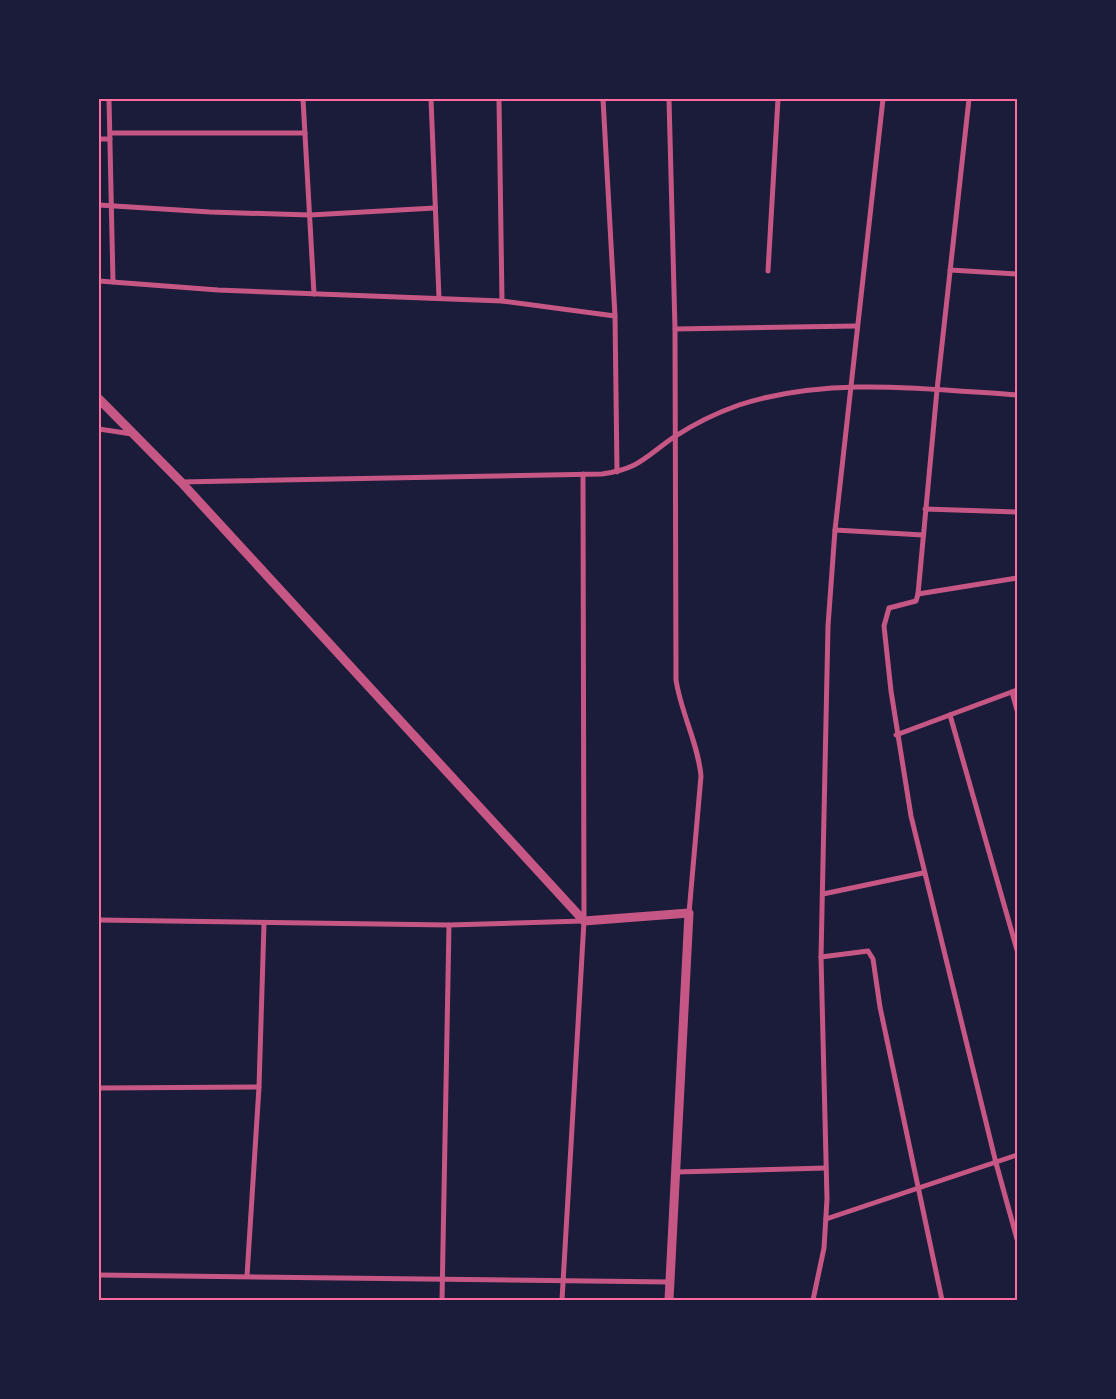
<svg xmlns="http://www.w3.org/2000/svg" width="1116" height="1399" font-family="'Public Sans',sans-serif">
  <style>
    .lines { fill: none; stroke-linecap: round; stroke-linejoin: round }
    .minor { stroke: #c65784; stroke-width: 5 }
    .tertiary { stroke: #c65784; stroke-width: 9 }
    .neatline { fill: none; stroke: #ff6b9d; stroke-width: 2 }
  </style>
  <rect width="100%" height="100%" fill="#1b1b3a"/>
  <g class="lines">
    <g class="minor">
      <path d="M 109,99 L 113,282"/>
      <path d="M 303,99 L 314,294"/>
      <path d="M 431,99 L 439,298"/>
      <path d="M 499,99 L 502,301"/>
      <path d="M 603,99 L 615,316 L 617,472"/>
      <path d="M 669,99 L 675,329 L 676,680 C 681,713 698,743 701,776 L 689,913"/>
      <path d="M 969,99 L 937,390 L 918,594 L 916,601 L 889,608 L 884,626 L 891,691 L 911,816 L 996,1163 L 1017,1239"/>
      <path d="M 110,133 L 305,133"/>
      <path d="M 99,139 L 110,139"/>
      <path d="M 99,205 L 210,212 L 310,215 L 435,208"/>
      <path d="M 950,270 L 1017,274"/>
      <path d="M 768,271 L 778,99"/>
      <path d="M 99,281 L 218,290 L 502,301 L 615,316"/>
      <path d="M 675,329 L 856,326"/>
      <path d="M 99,429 L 132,434"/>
      <path d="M 181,482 L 602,474 C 639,469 645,457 674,437 C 694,424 716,413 739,405 C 827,376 926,389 1017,395"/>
      <path d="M 925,509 L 1017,512"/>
      <path d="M 835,530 L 923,535"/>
      <path d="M 918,594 L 1017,578"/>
      <path d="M 1012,692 L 1017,710"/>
      <path d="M 950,715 L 1017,950"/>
      <path d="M 896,735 L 1017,690"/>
      <path d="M 823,894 L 923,873"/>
      <path d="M 99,920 L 449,925 L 583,921"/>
      <path d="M 821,957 L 868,951 L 873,959 L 880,1007 L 942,1300"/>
      <path d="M 99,1088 L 259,1087"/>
      <path d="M 676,1172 L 826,1168"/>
      <path d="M 826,1219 L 1017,1155"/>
      <path d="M 99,1275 L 670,1282"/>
      <path d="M 247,1276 L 259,1087 L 264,924"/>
      <path d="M 442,1300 L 449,925"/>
      <path d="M 562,1300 L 584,921 L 583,474"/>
      <path d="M 813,1300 L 824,1248 L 827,1199 L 821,957 L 828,626 L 835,530 L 883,99"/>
    </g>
    <path class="tertiary" d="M 99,399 L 181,482 L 584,921 L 689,913 L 669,1300"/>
  </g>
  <rect width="1116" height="1399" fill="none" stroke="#1b1b3a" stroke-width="200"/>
  <rect x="100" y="100" width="916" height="1199" class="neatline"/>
</svg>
